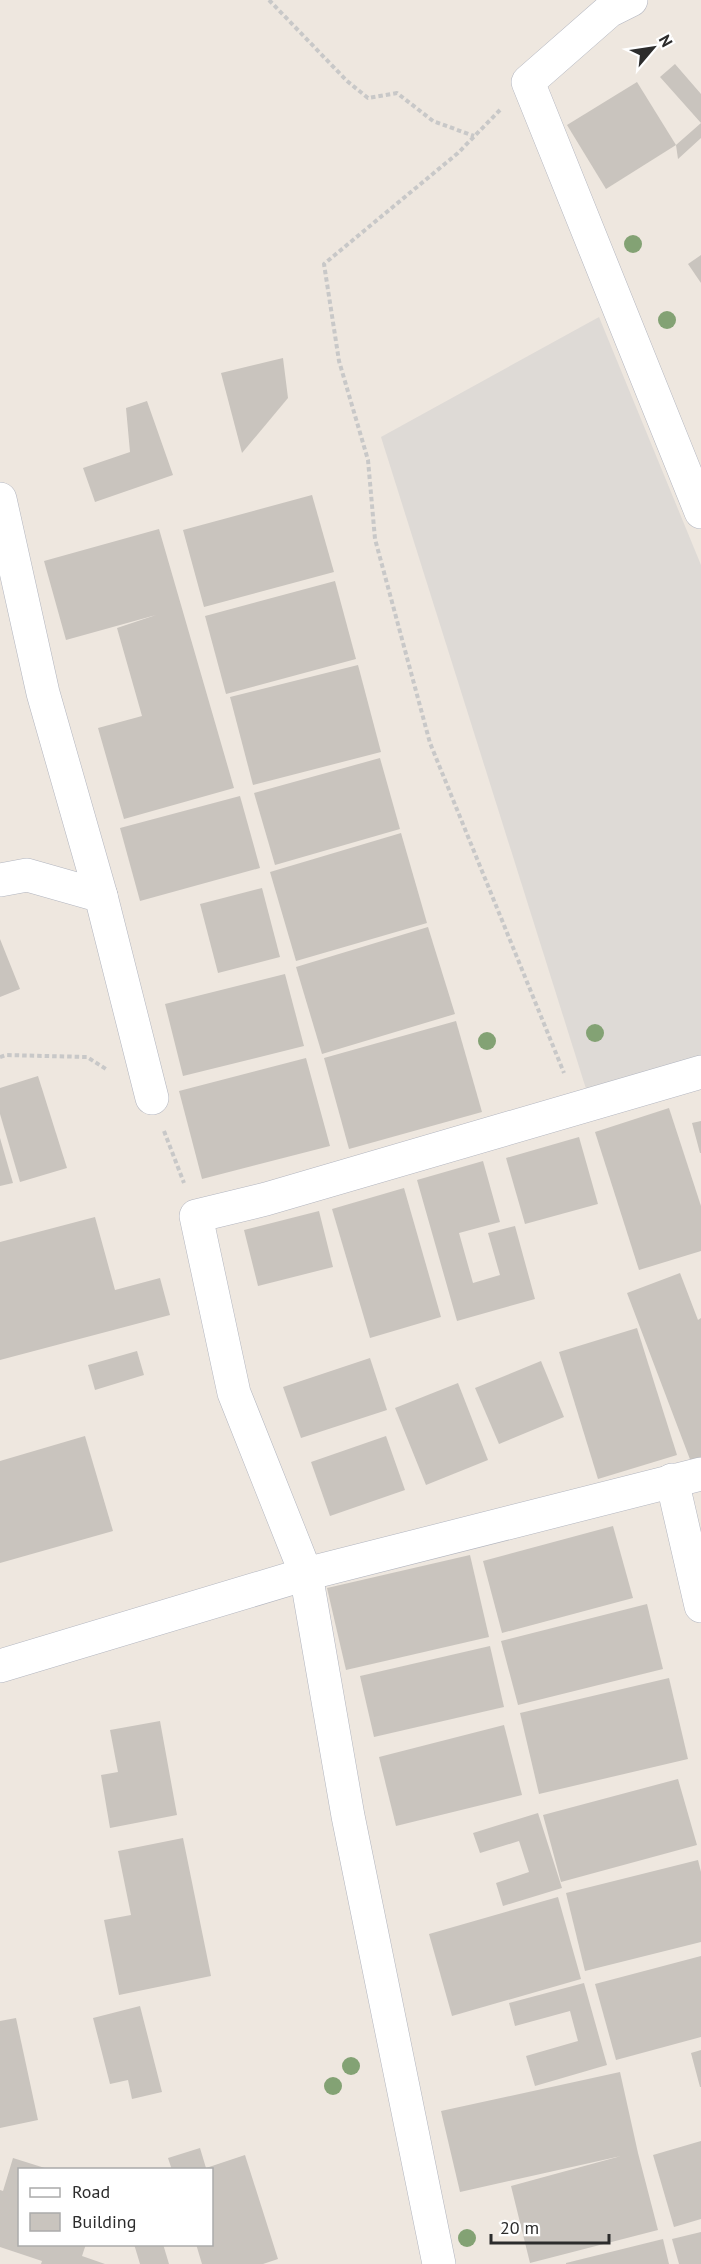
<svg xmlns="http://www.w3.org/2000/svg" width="701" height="2264" font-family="'PT Sans',sans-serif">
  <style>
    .plaza { fill: #dedad6 }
    .building { fill: #c9c4be }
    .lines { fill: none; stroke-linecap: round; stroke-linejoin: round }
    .minor-casing { stroke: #b2b5bf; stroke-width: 34 }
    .path { stroke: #c8c8c8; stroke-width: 4; stroke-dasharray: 4.5 3; stroke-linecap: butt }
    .minor { stroke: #fff; stroke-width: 33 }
    .tree { fill: #83a274 }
  </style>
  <rect width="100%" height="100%" fill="#eee7df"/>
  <path class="plaza" d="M 599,317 L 701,565 L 701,1055 L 587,1092 L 381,437 Z"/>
  <g class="building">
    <path d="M 675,64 L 701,94 L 701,138 L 678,159 L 676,145 L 701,123 L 660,77 Z"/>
    <path d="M 637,82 L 676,145 L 606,189 L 567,125 Z"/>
    <path d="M 701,255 L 701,283 L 688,264 Z"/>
    <path d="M 283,358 L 288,398 L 242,453 L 221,373 Z"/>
    <path d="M 147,401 L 173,475 L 95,502 L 83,468 L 130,452 L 126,408 Z"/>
    <path d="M 312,495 L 334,572 L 204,607 L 183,530 Z"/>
    <path d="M 159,529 L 234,788 L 124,819 L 98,728 L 142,716 L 117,628 L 156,615 L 66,640 L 44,561 Z"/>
    <path d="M 335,581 L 356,659 L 226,694 L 205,616 Z"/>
    <path d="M 358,665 L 381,752 L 253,785 L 230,697 Z"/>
    <path d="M 380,758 L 400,829 L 275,865 L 254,793 Z"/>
    <path d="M 240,796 L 260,868 L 140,901 L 120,828 Z"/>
    <path d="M 401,833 L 427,923 L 296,961 L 270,872 Z"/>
    <path d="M 262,888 L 280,957 L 218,973 L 200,904 Z"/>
    <path d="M 428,927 L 455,1014 L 322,1054 L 296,967 Z"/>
    <path d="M 0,939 L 20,989 L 0,997 Z"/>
    <path d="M 285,974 L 304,1046 L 183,1076 L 165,1004 Z"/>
    <path d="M 456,1021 L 482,1112 L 349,1149 L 324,1058 Z"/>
    <path d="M 306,1058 L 330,1146 L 202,1179 L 179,1091 Z"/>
    <path d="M 38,1076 L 67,1168 L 20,1182 L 0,1114 L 0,1088 Z"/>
    <path d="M 669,1108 L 701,1206 L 701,1251 L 639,1270 L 595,1132 Z"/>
    <path d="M 701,1121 L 701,1153 L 700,1153 L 692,1123 Z"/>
    <path d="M 579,1137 L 598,1204 L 525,1224 L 506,1158 Z"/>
    <path d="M 0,1138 L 13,1183 L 0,1186 Z"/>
    <path d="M 483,1161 L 500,1222 L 459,1233 L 473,1283 L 500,1275 L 488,1233 L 515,1226 L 535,1299 L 457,1321 L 417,1180 Z"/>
    <path d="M 404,1188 L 441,1317 L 370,1338 L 332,1209 Z"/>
    <path d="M 319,1211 L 333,1267 L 258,1286 L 244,1230 Z"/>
    <path d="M 95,1217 L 115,1290 L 160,1278 L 170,1315 L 0,1360 L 0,1242 Z"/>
    <path d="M 680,1273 L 698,1320 L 701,1318 L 701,1458 L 691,1462 L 627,1293 Z"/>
    <path d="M 637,1328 L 677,1455 L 598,1479 L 559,1352 Z"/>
    <path d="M 137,1351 L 144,1375 L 95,1390 L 88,1365 Z"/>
    <path d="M 370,1358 L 387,1410 L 301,1438 L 283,1387 Z"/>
    <path d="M 541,1361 L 564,1417 L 499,1444 L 475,1388 Z"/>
    <path d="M 458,1383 L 488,1460 L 426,1485 L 395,1408 Z"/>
    <path d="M 85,1436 L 113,1531 L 0,1563 L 0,1461 Z"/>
    <path d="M 386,1436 L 405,1490 L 330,1516 L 311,1462 Z"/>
    <path d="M 613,1526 L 633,1598 L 502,1633 L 483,1561 Z"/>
    <path d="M 470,1555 L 489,1637 L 346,1670 L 327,1588 Z"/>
    <path d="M 647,1604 L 663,1669 L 518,1705 L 501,1641 Z"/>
    <path d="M 490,1646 L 504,1707 L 374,1737 L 360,1676 Z"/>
    <path d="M 669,1678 L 688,1759 L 539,1794 L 520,1713 Z"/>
    <path d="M 160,1721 L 177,1815 L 110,1828 L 101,1775 L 118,1772 L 110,1730 Z"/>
    <path d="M 504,1725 L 522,1795 L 396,1826 L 379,1757 Z"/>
    <path d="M 678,1779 L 697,1845 L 561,1882 L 543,1815 Z"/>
    <path d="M 538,1813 L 562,1888 L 503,1906 L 496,1883 L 529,1872 L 519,1841 L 480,1853 L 473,1833 Z"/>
    <path d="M 183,1838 L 211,1976 L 119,1995 L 104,1920 L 131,1915 L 118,1851 Z"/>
    <path d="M 698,1860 L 701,1872 L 701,1942 L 585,1971 L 566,1893 Z"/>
    <path d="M 558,1897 L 581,1979 L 452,2016 L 429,1934 Z"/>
    <path d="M 701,1956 L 701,2037 L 616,2060 L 595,1984 Z"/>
    <path d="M 584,1983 L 607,2065 L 535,2086 L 526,2056 L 578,2041 L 570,2011 L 515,2026 L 509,2003 Z"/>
    <path d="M 140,2006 L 162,2092 L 132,2099 L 128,2080 L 110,2084 L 93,2018 Z"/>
    <path d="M 16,2018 L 38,2120 L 0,2128 L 0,2021 Z"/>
    <path d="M 701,2050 L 701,2087 L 700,2087 L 691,2053 Z"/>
    <path d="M 620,2072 L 638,2153 L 658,2230 L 530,2263 L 511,2186 L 621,2156 L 460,2192 L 441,2111 Z"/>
    <path d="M 701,2141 L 701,2219 L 674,2227 L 653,2155 Z"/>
    <path d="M 200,2148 L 206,2168 L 245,2155 L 278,2259 L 263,2264 L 202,2264 L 196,2244 L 212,2244 L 212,2170 L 172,2170 L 168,2158 Z"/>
    <path d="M 13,2158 L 48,2169 L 20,2170 L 20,2244 L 86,2244 L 82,2256 L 105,2264 L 41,2264 L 42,2261 L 0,2247 L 0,2190 L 3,2191 Z"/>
    <path d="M 701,2232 L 701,2264 L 679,2264 L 672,2239 Z"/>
    <path d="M 663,2239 L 669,2264 L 566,2264 L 566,2263 Z"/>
    <path d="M 134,2244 L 163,2244 L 169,2264 L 140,2264 Z"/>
  </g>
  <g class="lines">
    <defs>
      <g id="minor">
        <path d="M 631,0 L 609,11 L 528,82 L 701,512"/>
        <path d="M 0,499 L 43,693 L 101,896"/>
        <path d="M 0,880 L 27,875 L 101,896 L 152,1098"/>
        <path d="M 672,1480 L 701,1606"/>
        <path d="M 0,1666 L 306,1574 L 701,1474"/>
        <path d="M 439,2264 L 348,1816 L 306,1574 L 234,1393 L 196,1216 L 266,1199 L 701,1072"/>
      </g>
    </defs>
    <use href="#minor" class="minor-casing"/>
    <g class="path">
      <path d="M 269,0 L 347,81 L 368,98 L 397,93 L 433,121 L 474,136"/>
      <path d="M 500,110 L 458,153 L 324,264 L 339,361 L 368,460 L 375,539 L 430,743 L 564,1073"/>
      <path d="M 0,1057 L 6,1055 L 87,1057 L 106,1069"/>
      <path d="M 164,1131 L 184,1183"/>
    </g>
    <use href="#minor" class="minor"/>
  </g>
  <g class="tree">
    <circle cx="633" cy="244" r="9"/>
    <circle cx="667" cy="320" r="9"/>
    <circle cx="595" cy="1033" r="9"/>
    <circle cx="487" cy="1041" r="9"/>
    <circle cx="351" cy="2066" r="9"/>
    <circle cx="333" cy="2086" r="9"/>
    <circle cx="467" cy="2238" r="9"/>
  </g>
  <rect x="18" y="2168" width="195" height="78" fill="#ffffff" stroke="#ababab" stroke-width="1.5"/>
  <rect x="30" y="2188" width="30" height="9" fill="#ffffff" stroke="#ababab" stroke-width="1.5"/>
  <text x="72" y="2198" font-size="18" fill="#2c2c2c">Road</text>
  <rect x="30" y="2213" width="30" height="18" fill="#c9c4be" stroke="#ababab" stroke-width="1.5"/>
  <text x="72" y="2228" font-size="18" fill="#2c2c2c">Building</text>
  <g transform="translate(653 48) rotate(61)" stroke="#ffffff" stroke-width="4.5" paint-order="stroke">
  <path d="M0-4.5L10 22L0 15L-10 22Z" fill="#2c2c2c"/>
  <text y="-9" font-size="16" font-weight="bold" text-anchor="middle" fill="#2c2c2c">N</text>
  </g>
  <path d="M491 2234v9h118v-9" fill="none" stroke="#2c2c2c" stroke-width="3"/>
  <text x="500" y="2234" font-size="18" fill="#2c2c2c" stroke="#ffffff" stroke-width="4.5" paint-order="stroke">20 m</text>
</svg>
